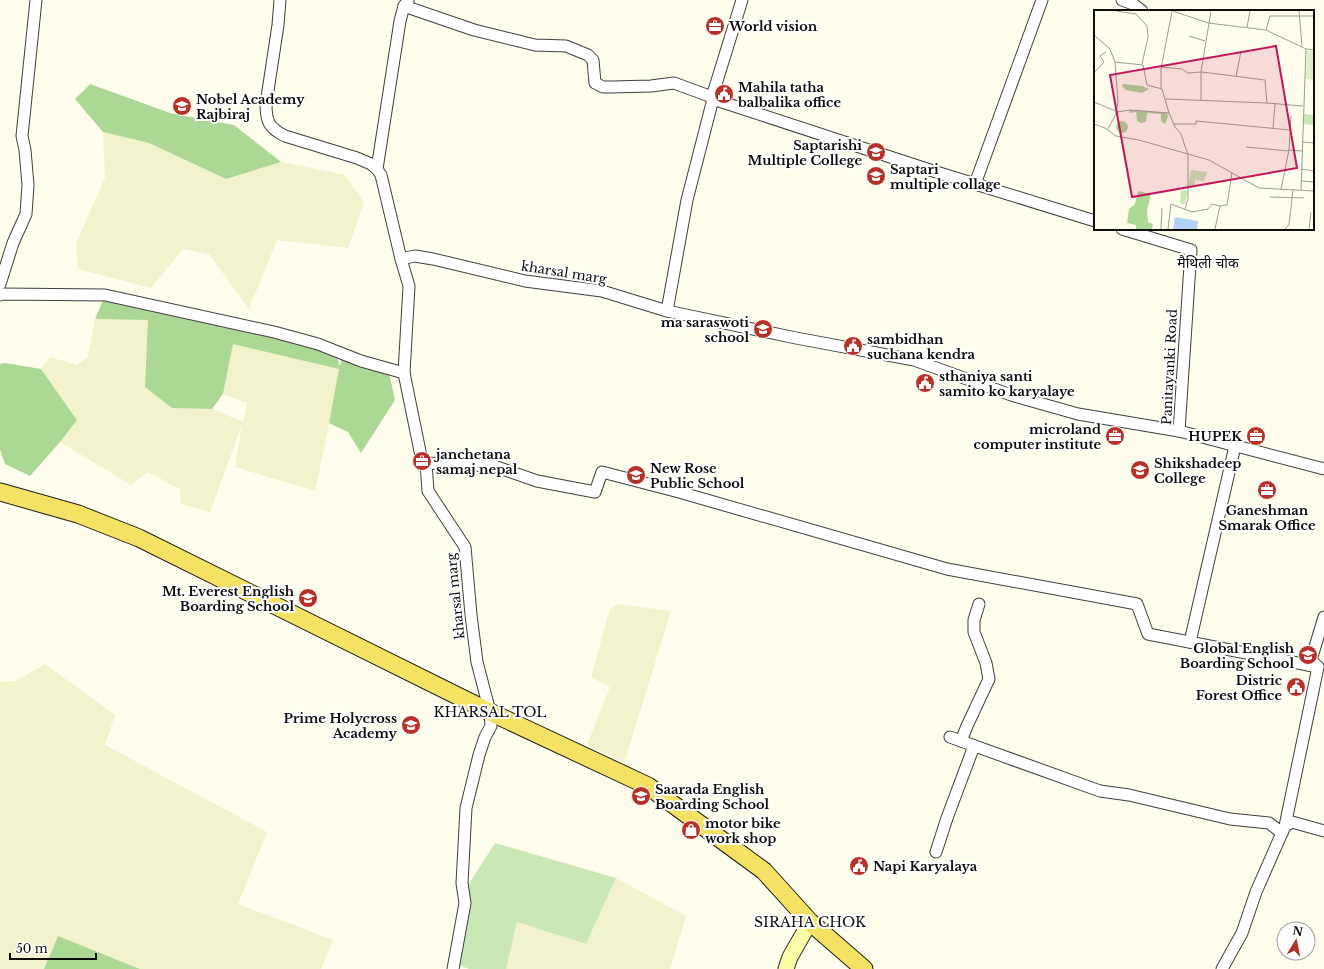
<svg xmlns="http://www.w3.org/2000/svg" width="1324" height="969" font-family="'Libre Baskerville','Noto Sans Devanagari',serif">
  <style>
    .farmland { fill: #f2f3cc }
    .green { fill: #cae7b6 }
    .forest { fill: #acd896 }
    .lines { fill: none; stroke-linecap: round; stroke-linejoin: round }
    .street-casing { stroke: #3f3f3f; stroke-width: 13 }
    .secondary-casing { stroke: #2e2e2e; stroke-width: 17 }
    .primary-casing { stroke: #1d1d1d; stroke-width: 19 }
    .street { stroke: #fff; stroke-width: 11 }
    .secondary { stroke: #fdfda8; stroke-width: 15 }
    .primary { stroke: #f5e264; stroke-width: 17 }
    .labels { text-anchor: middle; stroke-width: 4; stroke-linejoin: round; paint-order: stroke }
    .poi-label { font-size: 13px; font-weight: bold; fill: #0c0c0c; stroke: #fff; text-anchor: start }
    .street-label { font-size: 13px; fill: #0c0c0c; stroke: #fff }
    .neighbourhood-label { font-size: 14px; fill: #0c0c0c; stroke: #fff }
    .inset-road { fill: none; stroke: #9e9d92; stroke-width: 1 }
    .view { fill: #c2185b; fill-opacity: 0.15; stroke: #c2185b; stroke-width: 2 }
    .inset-edge { fill: none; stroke: #0c0c0c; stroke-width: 2 }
  </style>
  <rect width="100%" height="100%" fill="#fffdeb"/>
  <g class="farmland">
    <path d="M 103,132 L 149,143 L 226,179 L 281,162 L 345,175 L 364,202 L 348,248 L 277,240 L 249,309 L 209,254 L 183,249 L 151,288 L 78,269 L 76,243 L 105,178 Z"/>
    <path d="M 95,319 L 148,320 L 172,408 L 212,409 L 243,422 L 247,403 L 223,394 L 233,344 L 341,369 L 315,491 L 235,467 L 242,425 L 210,512 L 181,504 L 180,489 L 148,472 L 131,485 L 60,442 L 77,419 L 41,369 L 50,357 L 77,365 L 88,357 Z"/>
    <path d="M 617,604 L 671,611 L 624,763 L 587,745 L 610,687 L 591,677 L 610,609 Z"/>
    <path d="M 45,664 L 115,715 L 105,745 L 267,832 L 238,904 L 333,940 L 321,969 L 140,969 L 58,936 L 44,969 L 0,969 L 0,682 L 16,681 Z"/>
    <path d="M 616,878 L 686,916 L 670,969 L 506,969 L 517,922 L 586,944 Z"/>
  </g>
  <path class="green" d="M 495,843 L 616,878 L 586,944 L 517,922 L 506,969 L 469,969 L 454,963 L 463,893 Z"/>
  <g class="forest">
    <path d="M 90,84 L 170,113 L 234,125 L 281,162 L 226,179 L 149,143 L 103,132 L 75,99 Z"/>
    <path d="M 105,295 L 334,350 L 340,366 L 342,354 L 388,368 L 395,400 L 361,453 L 348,432 L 329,423 L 339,369 L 233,344 L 223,394 L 212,409 L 172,408 L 145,387 L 148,320 L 95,319 Z"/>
    <path d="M 5,363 L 41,369 L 77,420 L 60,442 L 30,476 L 5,464 L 0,450 L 0,364 Z"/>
    <path d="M 58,936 L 140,969 L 44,969 Z"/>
  </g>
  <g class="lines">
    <defs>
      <g id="street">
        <path d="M 280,0 L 278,25 L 266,104 C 266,122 269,128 285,136 L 357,158 L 371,164 L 377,169 L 381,175 L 401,259 L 409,286 L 404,373 L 422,461 L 426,463 L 428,491 L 465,547 L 471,615 L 477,662 L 490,712 L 491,726 L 485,737 L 479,755 L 466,808 L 462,883 L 465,903 L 453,969"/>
        <path d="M 1122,0 L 1133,4 L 1142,11"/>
        <path d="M 404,6 L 474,30 L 535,45 L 566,46 L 588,55 L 593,60 L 595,83 L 603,87 L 612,87 L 651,86 L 674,83 L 712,97"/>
        <path d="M 713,99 L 933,171 L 1095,221"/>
        <path d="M 377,169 L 400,21 L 404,6 L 408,1"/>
        <path d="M 975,184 L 1042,0"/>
        <path d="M 1122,229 L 1191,250 L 1179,431 L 1324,469"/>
        <path d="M 401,259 L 415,256 L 433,259 L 525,281 L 602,291 L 667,311 L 796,338 L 914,360 L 1011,395 L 1078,414 L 1179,431"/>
        <path d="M 0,284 L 13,243 L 26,214 L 28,185 L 25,150 L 22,136 L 36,0"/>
        <path d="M 0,295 L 2,294 L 105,295 L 274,332 L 318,344 L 361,361 L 404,373"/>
        <path d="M 667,311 L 687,200 L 713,99 L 712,97 L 742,0"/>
        <path d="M 426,463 L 494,466 L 537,481 L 595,492 L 602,472 L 679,492 L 947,569 L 1137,604 L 1148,634 L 1318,667"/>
        <path d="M 1190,642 L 1235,446"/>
        <path d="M 950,737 L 1100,791 L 1129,795 L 1230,819 L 1269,823 L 1282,833"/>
        <path d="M 961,741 L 967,726 L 989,679 L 986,663 L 974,632 L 974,620 L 979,604"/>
        <path d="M 1285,826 L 1292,822 L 1324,831"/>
        <path d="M 936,852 L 947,818 L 974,746"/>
        <path d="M 1222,969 L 1242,933 L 1256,892 L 1285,826 L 1318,667 L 1311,660 L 1324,617"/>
      </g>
      <path id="secondary" d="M 786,969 L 790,957 L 810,922"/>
      <path id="primary" d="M 0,492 L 78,514 L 139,538 L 490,712 L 648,786 L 764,871 L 810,922 L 864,969"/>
    </defs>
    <use href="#street" class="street-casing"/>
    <use href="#secondary" class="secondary-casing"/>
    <use href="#primary" class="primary-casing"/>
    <use href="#street" class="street"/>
    <use href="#secondary" class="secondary"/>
    <use href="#primary" class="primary"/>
  </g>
  <defs>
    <symbol id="office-disc" viewBox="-11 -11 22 22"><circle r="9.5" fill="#b83128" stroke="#fff"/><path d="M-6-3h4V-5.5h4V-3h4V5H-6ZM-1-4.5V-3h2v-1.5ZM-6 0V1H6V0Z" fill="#fff"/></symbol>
    <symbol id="civic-disc" viewBox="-11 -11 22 22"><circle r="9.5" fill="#b83128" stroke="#fff"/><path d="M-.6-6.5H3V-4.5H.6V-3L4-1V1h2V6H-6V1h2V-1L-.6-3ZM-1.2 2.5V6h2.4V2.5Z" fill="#fff"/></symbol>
    <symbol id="school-disc" viewBox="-11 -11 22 22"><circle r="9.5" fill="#b83128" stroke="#fff"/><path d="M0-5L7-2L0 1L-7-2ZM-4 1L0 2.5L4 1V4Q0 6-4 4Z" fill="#fff"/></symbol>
    <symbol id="university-disc" viewBox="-11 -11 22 22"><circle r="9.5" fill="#b83128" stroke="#fff"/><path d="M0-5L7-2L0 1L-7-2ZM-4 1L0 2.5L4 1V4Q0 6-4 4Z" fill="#fff"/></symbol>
    <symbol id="shop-disc" viewBox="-11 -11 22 22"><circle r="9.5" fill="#b83128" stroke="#fff"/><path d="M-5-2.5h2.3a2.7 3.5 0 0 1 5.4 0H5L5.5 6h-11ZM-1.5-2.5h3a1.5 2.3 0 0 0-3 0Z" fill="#fff"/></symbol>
  </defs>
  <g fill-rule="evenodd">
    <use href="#office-disc" x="704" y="15" width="22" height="22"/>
    <use href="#civic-disc" x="713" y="83" width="22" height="22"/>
    <use href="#school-disc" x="171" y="95" width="22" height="22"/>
    <use href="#school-disc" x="865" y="141" width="22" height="22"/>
    <use href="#university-disc" x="865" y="165" width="22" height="22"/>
    <use href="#school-disc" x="752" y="318" width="22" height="22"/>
    <use href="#civic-disc" x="842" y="335" width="22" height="22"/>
    <use href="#civic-disc" x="914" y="372" width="22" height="22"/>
    <use href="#office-disc" x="1104" y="425" width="22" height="22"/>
    <use href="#office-disc" x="1245" y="425" width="22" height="22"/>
    <use href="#office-disc" x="411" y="450" width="22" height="22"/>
    <use href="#school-disc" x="1129" y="459" width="22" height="22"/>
    <use href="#school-disc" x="625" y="464" width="22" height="22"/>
    <use href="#office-disc" x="1256" y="479" width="22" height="22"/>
    <use href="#school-disc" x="297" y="587" width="22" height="22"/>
    <use href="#school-disc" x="1297" y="644" width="22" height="22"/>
    <use href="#civic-disc" x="1285" y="676" width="22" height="22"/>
    <use href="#school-disc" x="400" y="714" width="22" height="22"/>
    <use href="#school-disc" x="630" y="785" width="22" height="22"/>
    <use href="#shop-disc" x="680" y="819" width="22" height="22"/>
    <use href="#civic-disc" x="848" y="855" width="22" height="22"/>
  </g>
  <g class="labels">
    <g class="poi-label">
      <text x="729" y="31">World vision</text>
      <text x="738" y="92">Mahila tatha<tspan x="738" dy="15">balbalika office</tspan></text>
      <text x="196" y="104">Nobel Academy<tspan x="196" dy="15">Rajbiraj</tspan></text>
      <text x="862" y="150" text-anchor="end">Saptarishi<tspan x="862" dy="15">Multiple College</tspan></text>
      <text x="890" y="174">Saptari<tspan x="890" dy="15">multiple collage</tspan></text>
      <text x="749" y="327" text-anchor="end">ma saraswoti<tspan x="749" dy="15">school</tspan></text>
      <text x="867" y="344">sambidhan<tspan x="867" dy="15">suchana kendra</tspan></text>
      <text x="939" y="381">sthaniya santi<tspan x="939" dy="15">samito ko karyalaye</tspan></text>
      <text x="1101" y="434" text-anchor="end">microland<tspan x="1101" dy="15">computer institute</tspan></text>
      <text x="1242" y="441" text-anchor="end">HUPEK</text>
      <text x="436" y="459">janchetana<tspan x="436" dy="15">samaj nepal</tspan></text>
      <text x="1154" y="468">Shikshadeep<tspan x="1154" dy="15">College</tspan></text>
      <text x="650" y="473">New Rose<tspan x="650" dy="15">Public School</tspan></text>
      <text x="1267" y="515" text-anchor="middle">Ganeshman<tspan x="1267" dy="15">Smarak Office</tspan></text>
      <text x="294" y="596" text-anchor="end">Mt. Everest English<tspan x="294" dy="15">Boarding School</tspan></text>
      <text x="1294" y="653" text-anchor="end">Global English<tspan x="1294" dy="15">Boarding School</tspan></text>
      <text x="1282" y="685" text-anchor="end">Distric<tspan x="1282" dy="15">Forest Office</tspan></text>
      <text x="397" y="723" text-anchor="end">Prime Holycross<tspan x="397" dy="15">Academy</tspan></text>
      <text x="655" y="794">Saarada English<tspan x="655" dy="15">Boarding School</tspan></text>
      <text x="705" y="828">motor bike<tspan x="705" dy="15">work shop</tspan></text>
      <text x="873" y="871">Napi Karyalaya</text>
    </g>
    <g class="street-label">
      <text transform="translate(564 272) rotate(9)" y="5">kharsal marg</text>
      <text transform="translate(1169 367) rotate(-87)" y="5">Panitayanki Road</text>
      <text transform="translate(455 596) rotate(-96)" y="5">kharsal marg</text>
    </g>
    <g class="neighbourhood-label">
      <text x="1208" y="268">मैथिली चोक</text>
      <text x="490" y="717">KHARSAL TOL</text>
      <text x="810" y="927">SIRAHA CHOK</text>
    </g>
  </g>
  <g transform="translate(1094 10)">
    <rect width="220" height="220" fill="#fffdeb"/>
    <path d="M 210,104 L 220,105 L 220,115 L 209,114 ZM 97,160 L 113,162 L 110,171 L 101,170 L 101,177 L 94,176 ZM 87,180 L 94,181 L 91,194 L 86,194 Z" fill="#cae7b6"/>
    <path d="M 29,74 L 48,76 L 55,79 L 48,83 L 32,80 L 28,76 ZM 36,100 L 73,103 L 74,107 L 71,114 L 67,111 L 67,104 L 53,103 L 52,112 L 47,113 L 43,111 L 42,102 L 35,103 ZM22 117a6 6 0 1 1 12 0a6 6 0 1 1-12 0ZM 44,181 L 57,184 L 53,200 L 54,212 L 59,214 L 58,219 L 42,219 L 42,215 L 33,213 L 35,199 L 41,194 Z" fill="#acd896"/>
    <path d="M 213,41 L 220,41 L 220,70 L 212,69 Z" fill="#ddefc8"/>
    <path d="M 81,207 L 104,211 L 103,219 L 79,219 Z" fill="#b1d4f4"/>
    <path class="inset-road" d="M 22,1 L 42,4 L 53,16 L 54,27 L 48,54M 79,1 L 114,13 L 172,20 L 212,39M 205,1 L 208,36M 153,17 L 156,1M 172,20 L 176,6 L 220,6M 0,25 L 16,39 L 21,52 L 49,55 L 53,75 L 68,79 L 75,103 L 81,117 L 87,124 L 94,145 L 94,189 L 91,199M 95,26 L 111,31M 21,52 L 24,92 L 22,103M 67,57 L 88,59 L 94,63 L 107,62M 108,62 L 171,70 L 173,93 L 209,96M 0,63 L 10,52 L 6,46 L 12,42M 142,67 L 147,41M 67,78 L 67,59 L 78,1M 72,89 L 173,93M 107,90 L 107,62 L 117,1M 0,92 L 22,101M 0,114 L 11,118 L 22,126 L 45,130 L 115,150 L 165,178 L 220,181M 80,114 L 102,114 L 102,111 L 196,120M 14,119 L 23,102 L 36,100 L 75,103M 179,119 L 181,94M 208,132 L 220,133M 152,137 L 195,141M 195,140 L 208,141M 207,159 L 220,161M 207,171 L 220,172M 187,179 L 195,140 L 197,106M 207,180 L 212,39 L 220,40M 176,187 L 210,188M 67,219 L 68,198M 74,219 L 77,194 L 98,202 L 114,199 L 118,194 L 126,196M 121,219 L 126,196 L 133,195 L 138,163M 191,219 L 195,215 L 199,180M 215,219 L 217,202"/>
    <path class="view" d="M 182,36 L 203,158 L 38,187 L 16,65 Z"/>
    <rect width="220" height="220" class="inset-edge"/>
  </g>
  <g transform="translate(1296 941) rotate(10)"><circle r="19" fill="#ffffff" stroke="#9e9e9e"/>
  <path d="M0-3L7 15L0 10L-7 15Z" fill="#b83128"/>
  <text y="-6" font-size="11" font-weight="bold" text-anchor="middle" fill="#0c0c0c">N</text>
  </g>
  <path d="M10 953v6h86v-6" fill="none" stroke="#0c0c0c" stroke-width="2"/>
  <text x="16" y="953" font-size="12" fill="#0c0c0c" stroke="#ffffff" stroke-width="3" paint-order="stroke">50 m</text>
</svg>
